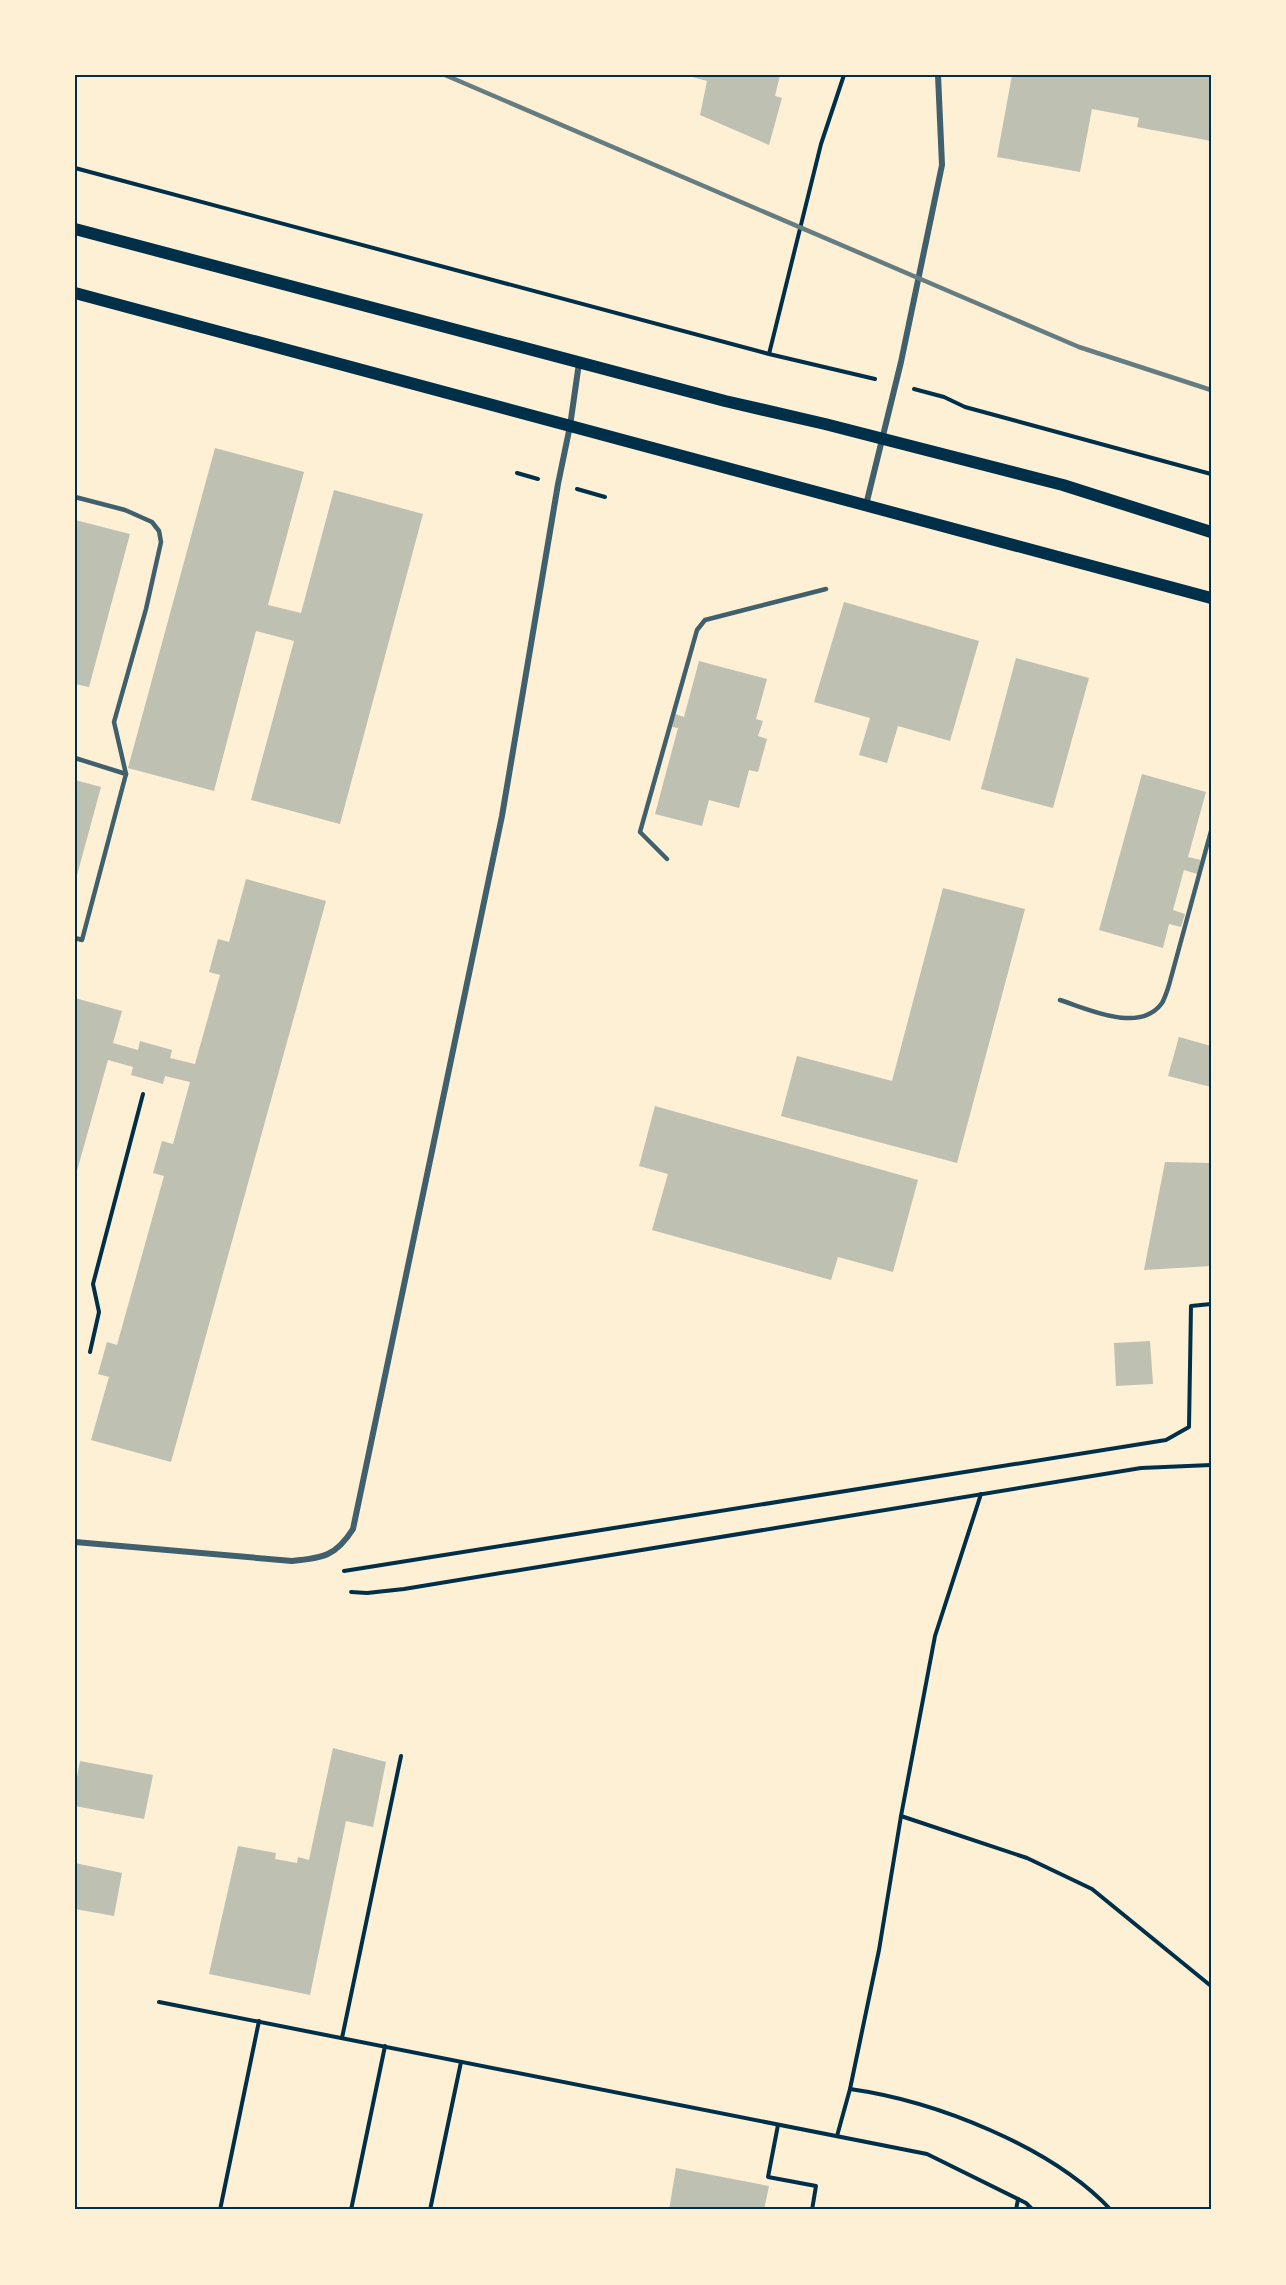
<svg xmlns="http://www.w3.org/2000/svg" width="1286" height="2285" font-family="'Golos Text',sans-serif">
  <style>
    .building { fill: #bec0b2 }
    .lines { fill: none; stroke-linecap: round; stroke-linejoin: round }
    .path { stroke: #003049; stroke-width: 4 }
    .service { stroke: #3f606c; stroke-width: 4.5 }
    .minor { stroke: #3f606c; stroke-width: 6 }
    .secondary { stroke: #003049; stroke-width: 12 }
    .rail { stroke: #657d81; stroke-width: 4.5 }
    .neatline { fill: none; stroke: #003049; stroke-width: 2 }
  </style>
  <rect width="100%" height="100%" fill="#fdf0d5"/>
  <g class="building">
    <path d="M 685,75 L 780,75 L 775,96 L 782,98 L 769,145 L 700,115 L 707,81 Z"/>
    <path d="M 1012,75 L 1211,75 L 1211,141 L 1137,127 L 1139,118 L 1092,109 L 1080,172 L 997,157 Z"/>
    <path d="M 215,448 L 304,472 L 268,605 L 301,613 L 334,490 L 423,514 L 340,824 L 251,800 L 294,641 L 256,631 L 214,791 L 128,768 Z"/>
    <path d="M 75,520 L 130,534 L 89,687 L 75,684 Z"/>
    <path d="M 844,602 L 979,641 L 950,741 L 898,726 L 887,763 L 859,755 L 870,718 L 814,702 Z"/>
    <path d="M 1016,658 L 1089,678 L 1053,808 L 981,789 Z"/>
    <path d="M 699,661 L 767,679 L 756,719 L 763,721 L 758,736 L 767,739 L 758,772 L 749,770 L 739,808 L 709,800 L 702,826 L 655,814 L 678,728 L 672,727 L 675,714 L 684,717 Z"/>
    <path d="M 1142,774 L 1206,792 L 1188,857 L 1201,860 L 1197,874 L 1184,870 L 1173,910 L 1185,914 L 1181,927 L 1169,924 L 1163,948 L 1099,930 Z"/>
    <path d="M 75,780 L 101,787 L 76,879 L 75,879 Z"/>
    <path d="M 246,879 L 326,901 L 171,1462 L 91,1440 L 109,1377 L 98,1374 L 107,1342 L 117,1345 L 164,1176 L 153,1173 L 162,1141 L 173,1144 L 190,1082 L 165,1076 L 163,1084 L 131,1075 L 133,1067 L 108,1060 L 75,1178 L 75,998 L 122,1011 L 113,1043 L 138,1050 L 140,1041 L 172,1050 L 170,1058 L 195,1064 L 220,975 L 209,972 L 218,939 L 229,942 Z"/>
    <path d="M 943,888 L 1025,909 L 957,1163 L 781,1116 L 797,1056 L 892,1081 Z"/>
    <path d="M 1179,1037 L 1211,1046 L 1211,1087 L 1168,1076 Z"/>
    <path d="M 655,1106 L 918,1180 L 893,1272 L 838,1257 L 831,1280 L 652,1230 L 668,1174 L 639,1166 Z"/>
    <path d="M 1165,1162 L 1211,1163 L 1211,1266 L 1144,1270 Z"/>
    <path d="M 1150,1341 L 1153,1384 L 1116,1386 L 1114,1343 Z"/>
    <path d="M 333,1748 L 386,1762 L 373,1827 L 346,1821 L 310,1995 L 209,1974 L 238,1846 L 276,1853 L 275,1859 L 297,1863 L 298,1857 L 309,1860 Z"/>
    <path d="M 80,1761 L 153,1775 L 144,1819 L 75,1806 L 75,1787 Z"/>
    <path d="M 75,1863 L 122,1873 L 114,1916 L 75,1909 Z"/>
    <path d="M 676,2168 L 769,2186 L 764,2210 L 669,2210 Z"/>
  </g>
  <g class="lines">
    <g class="path">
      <path d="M 75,168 L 769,354 L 875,379"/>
      <path d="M 769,354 L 821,144 L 844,75"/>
      <path d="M 914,389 L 944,397 L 965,407 L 1211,474"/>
      <path d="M 517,473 L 538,479"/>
      <path d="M 577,489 L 605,497"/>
      <path d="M 90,1352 L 99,1312 L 93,1284 L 143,1094"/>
      <path d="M 344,1571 L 1166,1440 L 1189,1427 L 1191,1306 L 1211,1304"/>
      <path d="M 351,1592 L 367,1593 L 404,1589 L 1141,1468 L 1211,1465"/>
      <path d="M 901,1816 L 1027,1858 L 1092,1889 L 1211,1986"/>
      <path d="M 159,2002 L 927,2154 L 1026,2203 L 1033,2210"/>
      <path d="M 342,2038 L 401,1756"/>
      <path d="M 850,2089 C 935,2101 1051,2146 1111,2210"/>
      <path d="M 778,2125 L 768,2177 L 816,2186 L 812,2210"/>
      <path d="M 837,2136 L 850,2089 L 879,1950 L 901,1816 L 935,1636 L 981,1494"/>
      <path d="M 220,2210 L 259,2021"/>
      <path d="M 351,2210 L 385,2046"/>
      <path d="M 430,2210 L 461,2062"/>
      <path d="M 1016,2210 L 1018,2199"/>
    </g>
    <g class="service">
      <path d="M 75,497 L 125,510 L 152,522 L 159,531 L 161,542 L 146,609 L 114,722 L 126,774 L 82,940 L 75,938"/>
      <path d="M 75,758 L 126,774"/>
      <path d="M 667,859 L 640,832 L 697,630 L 705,620 L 826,589"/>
      <path d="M 1060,1000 C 1088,1009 1140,1034 1162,1003 C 1165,998 1167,991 1169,985 L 1211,831"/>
    </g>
    <g class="minor">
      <path d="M 866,505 L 901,362 L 942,165 L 938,75"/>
      <path d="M 75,1542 L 292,1561 C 323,1558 336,1556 353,1529 L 502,816 L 558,484 L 570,426 L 579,363"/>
    </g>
    <g class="secondary">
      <path d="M 75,229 L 725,401 L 825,424 L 1063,485 L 1211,532"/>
      <path d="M 75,293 L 1211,598"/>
    </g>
    <path class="rail" d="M 445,75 L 1079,347 L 1211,390"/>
  </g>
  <rect width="1286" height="2285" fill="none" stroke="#fdf0d5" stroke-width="153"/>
  <rect x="76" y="76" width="1134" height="2132" class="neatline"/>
</svg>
